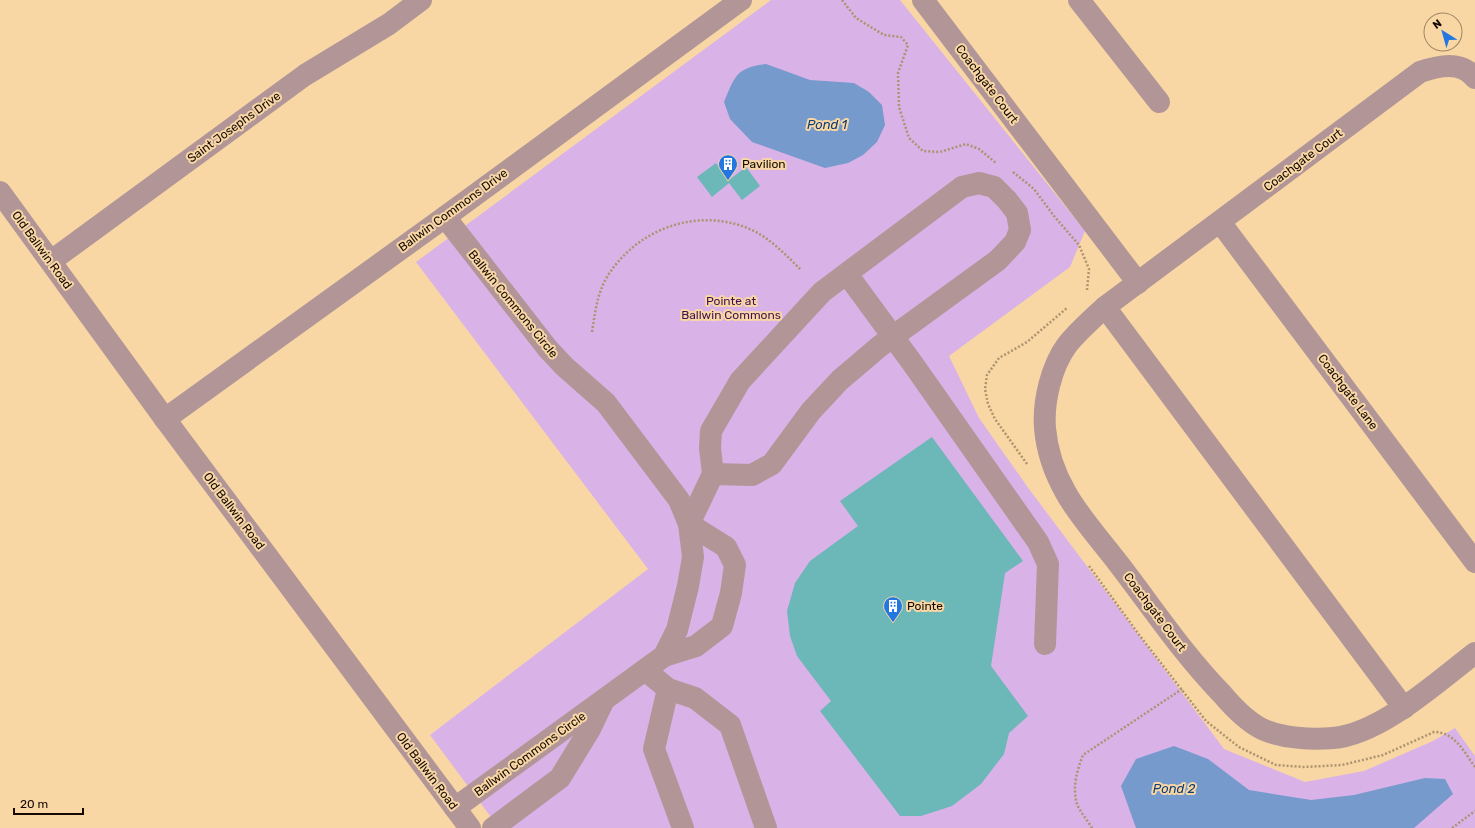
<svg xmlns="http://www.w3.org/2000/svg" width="1475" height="828" font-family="Rubik,sans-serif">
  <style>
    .green { fill: #d9b2e7 }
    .water { fill: #769acc }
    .building { fill: #6cb7b8 }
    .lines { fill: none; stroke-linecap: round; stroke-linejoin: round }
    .path { stroke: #ad936e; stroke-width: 2.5; stroke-dasharray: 2 2; stroke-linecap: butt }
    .minor { stroke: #b29697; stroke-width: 22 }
    .labels { text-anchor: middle; stroke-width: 4; stroke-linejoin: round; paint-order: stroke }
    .street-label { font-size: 12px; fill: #140900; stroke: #f8d7a5 }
    .poi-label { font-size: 12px; fill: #140900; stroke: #f8d7a5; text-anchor: start }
    .park-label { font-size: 12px; fill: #421151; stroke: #f8d7a5 }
    .water-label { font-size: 13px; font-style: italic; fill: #0d3c79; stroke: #f8d7a5 }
  </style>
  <rect width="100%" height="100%" fill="#f8d7a5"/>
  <path class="green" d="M 771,0 L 900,0 L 1085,231 L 1070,267 L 949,356 L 979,418 L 1029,489 L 1224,749 L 1305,782 L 1364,771 L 1433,741 L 1455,728 L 1475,756 L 1475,828 L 499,828 L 430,735 L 648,569 L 416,262 Z"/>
  <g class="water">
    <path d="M 766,64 L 810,80 L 854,83 L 869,92 L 882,105 L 885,125 L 877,142 L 863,155 L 848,163 L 825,168 L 752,142 L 730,119 L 724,102 C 735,76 736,68 766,64 Z"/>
    <path d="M 1174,746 L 1208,759 L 1249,790 L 1311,800 L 1354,795 L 1425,778 L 1445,779 L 1453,794 L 1414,828 L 1136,828 L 1121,786 L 1136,759 Z"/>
  </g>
  <g class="building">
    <path d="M 716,163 L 729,180 L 746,167 L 760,186 L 742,200 L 729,183 L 712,197 L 697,177 Z"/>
    <path d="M 932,437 L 1023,561 L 1005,573 L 991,666 L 1028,716 L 1009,733 L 1004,754 L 981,784 L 952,806 L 921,816 L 900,816 L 820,711 L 831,701 L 797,656 L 790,636 L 787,611 L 795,583 L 810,561 L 858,526 L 840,501 Z"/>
  </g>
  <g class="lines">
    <g class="path">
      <path d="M 842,0 L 856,18 L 884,35 L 901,37 L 908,45 L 898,73 L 899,107 L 909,138 L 923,151 L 940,152 L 966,144 L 979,149 L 996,163"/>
      <path d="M 1013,172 L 1034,189 L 1054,216 L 1079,245 L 1089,269 L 1087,290"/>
      <path d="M 592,332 C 595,313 597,294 607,277 C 637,228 699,206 752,230 C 771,239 787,256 801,270"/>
      <path d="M 1027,464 L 995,419 L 988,404 L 985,389 L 987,375 L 999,358 L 1027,342 L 1067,308"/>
      <path d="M 1089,566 L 1140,636 L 1206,721 L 1239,747 L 1276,765 L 1304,767 L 1342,765 L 1383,755 L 1434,732 C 1455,732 1464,752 1475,767"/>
      <path d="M 1092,828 C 1088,821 1080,812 1077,804 C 1072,788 1077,770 1083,755 L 1182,689"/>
      <path d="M 1452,828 L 1475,811"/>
    </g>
    <g class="minor">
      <path d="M 923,0 L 1138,283"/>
      <path d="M 1079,0 L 1159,102"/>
      <path d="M 1475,78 C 1461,60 1438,66 1420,72 L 1105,307 C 1092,319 1078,331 1067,345 C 1051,367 1043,402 1045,428 C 1047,453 1054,472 1066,493 C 1078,515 1102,542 1118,563 C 1152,607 1183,654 1222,694 C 1233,707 1246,721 1262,729 C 1282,738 1311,740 1333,738 C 1381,734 1438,681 1475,653"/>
      <path d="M 0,192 L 165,419 L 470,828"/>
      <path d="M 445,217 L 548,349 L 565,367 L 606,403 L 679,500 L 689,524 L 693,557 L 688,586 L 677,630 L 664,656 L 455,808"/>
      <path d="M 1220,222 L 1475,562"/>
      <path d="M 51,261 L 305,75 L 389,24 L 421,0"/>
      <path d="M 847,274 L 913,364 L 1038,542 L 1048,564 L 1045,644"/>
      <path d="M 1105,307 L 1404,708"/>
      <path d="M 165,419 L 445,217 L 741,0"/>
      <path d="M 664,656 L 696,646 L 722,626 L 731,593 L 735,565 L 726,547 L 689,524 L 713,474 L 710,448 L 711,431 L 740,381 L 822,292 L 962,187 L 979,183 L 994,187 L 1007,200 L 1017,213 L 1020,230 L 1015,242 L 998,260 L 880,346 L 840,380 L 811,411 L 772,464 L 752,475 L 713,474"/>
      <path d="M 645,670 L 668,689 L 695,698 L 730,725 L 766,828"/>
      <path d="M 668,689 L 654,749 L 683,828"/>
      <path d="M 493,828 L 560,778 L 590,729 L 603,702"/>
    </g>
  </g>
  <defs>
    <symbol id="building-pin" viewBox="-11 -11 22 30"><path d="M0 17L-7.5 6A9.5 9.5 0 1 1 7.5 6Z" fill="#2477e1" stroke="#f8d7a5"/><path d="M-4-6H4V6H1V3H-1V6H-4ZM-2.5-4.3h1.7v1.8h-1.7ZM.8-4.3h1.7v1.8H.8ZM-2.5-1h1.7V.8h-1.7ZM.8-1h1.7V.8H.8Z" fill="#fff"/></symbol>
  </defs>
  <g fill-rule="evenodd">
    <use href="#building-pin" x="717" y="153" width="22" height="30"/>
    <use href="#building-pin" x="882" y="595" width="22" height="30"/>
  </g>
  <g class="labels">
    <g class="street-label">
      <text transform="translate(987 84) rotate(53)" y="4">Coachgate Court</text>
      <text transform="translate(234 127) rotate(-36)" y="4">Saint Josephs Drive</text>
      <text transform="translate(1303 160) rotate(-37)" y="4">Coachgate Court</text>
      <text transform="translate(453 210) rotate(-36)" y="4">Ballwin Commons Drive</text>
      <text transform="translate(42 250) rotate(54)" y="4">Old Ballwin Road</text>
      <text transform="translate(513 304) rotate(51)" y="4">Ballwin Commons Circle</text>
      <text transform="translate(1348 392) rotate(53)" y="4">Coachgate Lane</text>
      <text transform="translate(234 511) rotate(53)" y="4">Old Ballwin Road</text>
      <text transform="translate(1155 612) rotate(53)" y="4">Coachgate Court</text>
      <text transform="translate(530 754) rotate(-36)" y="4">Ballwin Commons Circle</text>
      <text transform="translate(427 771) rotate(53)" y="4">Old Ballwin Road</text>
    </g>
    <g class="poi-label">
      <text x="742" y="168">Pavilion</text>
      <text x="907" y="610">Pointe</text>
    </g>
    <g class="park-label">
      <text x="731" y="305">Pointe at<tspan x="731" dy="14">Ballwin Commons</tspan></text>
    </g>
    <g class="water-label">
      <text x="827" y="129">Pond 1</text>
      <text x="1174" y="793">Pond 2</text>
    </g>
  </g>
  <g transform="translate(1443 32) rotate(323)"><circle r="19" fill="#f8d7a5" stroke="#9d8563"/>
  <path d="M0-3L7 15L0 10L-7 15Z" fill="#2477e1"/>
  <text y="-6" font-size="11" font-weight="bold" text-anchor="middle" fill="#140900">N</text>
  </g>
  <path d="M14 808v6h69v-6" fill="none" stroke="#140900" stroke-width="2"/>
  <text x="20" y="808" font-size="12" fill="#140900" stroke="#f8d7a5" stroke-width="3" paint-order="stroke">20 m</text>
</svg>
